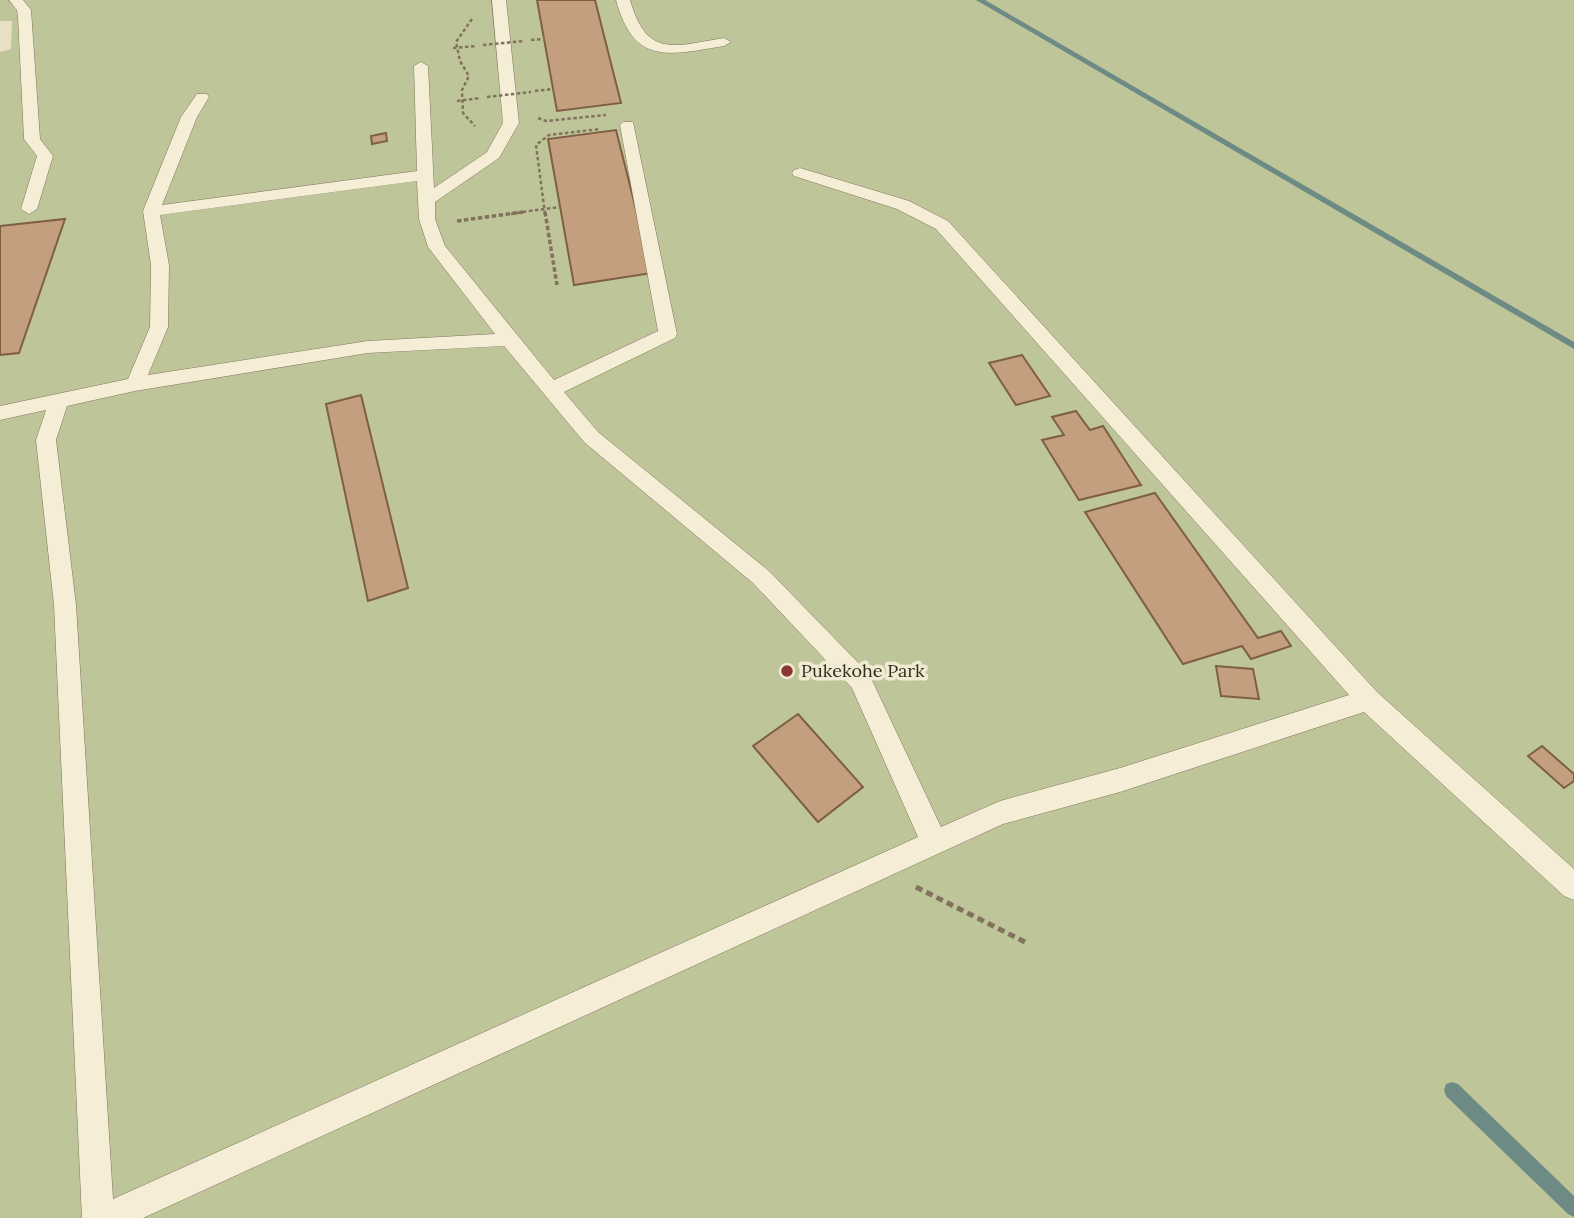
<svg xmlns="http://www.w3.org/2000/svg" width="1574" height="1218" font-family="Lora,serif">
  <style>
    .green { fill: #bec699 }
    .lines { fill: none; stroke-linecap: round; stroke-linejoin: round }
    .stream { fill: #6e8a84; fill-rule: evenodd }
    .building { fill: #c39f7e; stroke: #7e5f45; stroke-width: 2 }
    .lane-casing { stroke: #82725d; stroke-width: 1 }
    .path-far2 { stroke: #82725d; stroke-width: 2.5; stroke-dasharray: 3.5 2.5; stroke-linecap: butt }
    .path-far1 { stroke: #82725d; stroke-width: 3.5; stroke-dasharray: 4.5 2.5; stroke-linecap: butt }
    .path { stroke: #82725d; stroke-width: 5; stroke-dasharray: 7 4.5; stroke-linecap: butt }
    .lane { fill: #f5edd6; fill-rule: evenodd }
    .path-bridge { stroke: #82725d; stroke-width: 2.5; stroke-dasharray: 3.5 2.5; stroke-linecap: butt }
    .poi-dot { fill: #8a3733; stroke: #f1ead3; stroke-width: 2.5 }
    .labels { text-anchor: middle; stroke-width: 7; stroke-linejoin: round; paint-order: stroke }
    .poi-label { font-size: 18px; fill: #332a1f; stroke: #f1ead3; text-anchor: start }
  </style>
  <rect width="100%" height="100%" fill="#e9e0c4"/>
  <path class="green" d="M 0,0 L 1574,0 L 1574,1218 L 0,1218 L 0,52 L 11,49 L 12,21 L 0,21 Z"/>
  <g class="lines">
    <g class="stream">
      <path d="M 976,0 L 985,0 L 1574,342 L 1574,349 Z"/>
      <path d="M 1452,1082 L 1458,1084 L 1574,1196 L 1574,1217 L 1568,1214 L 1446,1096 L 1444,1090 L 1446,1084 Z"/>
    </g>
  </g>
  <g class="building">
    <path d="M 537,0 L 595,0 L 621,103 L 557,111 Z"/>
    <path d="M 616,130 L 652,273 L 574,285 L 548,139 Z"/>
    <path d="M 386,133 L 387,141 L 372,144 L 371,136 Z"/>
    <path d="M 65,219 L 19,353 L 0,355 L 0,226 Z"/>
    <path d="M 1022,355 L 1050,396 L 1016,405 L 989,363 Z"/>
    <path d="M 361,395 L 408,588 L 368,601 L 326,404 Z"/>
    <path d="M 1076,411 L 1090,430 L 1103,426 L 1141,485 L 1079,500 L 1042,440 L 1064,435 L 1052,417 Z"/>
    <path d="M 1155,493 L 1258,638 L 1281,631 L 1291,646 L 1251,659 L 1242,646 L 1183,664 L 1085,512 Z"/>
    <path d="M 1216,666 L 1253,669 L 1259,699 L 1221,696 Z"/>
    <path d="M 798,714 L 863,787 L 818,822 L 753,746 Z"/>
    <path d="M 1542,746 L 1574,774 L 1574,781 L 1564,788 L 1528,756 Z"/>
  </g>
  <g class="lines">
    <defs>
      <g id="lane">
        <path d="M 9,0 L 23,0 L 31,10 L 40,139 L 53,156 L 37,209 L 29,214 L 21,209 L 37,156 L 24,139 L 18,17 L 17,10 Z"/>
        <path d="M 492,0 L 506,0 L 519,123 L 499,158 L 435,202 L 435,219 L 445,246 L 554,380 L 658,331 L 620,125 L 623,122 L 633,122 L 677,334 L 675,338 L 564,392 L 598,432 L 769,571 L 869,674 L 941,827 L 1000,801 L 1120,768 L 1349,695 L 936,229 L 897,209 L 794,176 L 792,173 L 794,170 L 800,168 L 909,201 L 948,221 L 1377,692 L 1574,869 L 1574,900 L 1564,896 L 1364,712 L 1120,792 L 1003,824 L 143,1218 L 82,1218 L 54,605 L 36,440 L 46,410 L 0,420 L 0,406 L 128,379 L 150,327 L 151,265 L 143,211 L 181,117 L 197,94 L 207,94 L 209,97 L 197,117 L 162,205 L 417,171 L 414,66 L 421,62 L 428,66 L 434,188 L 487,152 L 503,123 ZM 417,181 L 419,219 L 428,247 L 495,334 L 368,341 L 148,375 L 168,327 L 169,265 L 160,215 ZM 504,346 L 584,442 L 753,583 L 852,688 L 918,837 L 113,1199 L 76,605 L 56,440 L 67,406 L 135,391 L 368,353 Z"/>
        <path d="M 616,0 L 630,0 C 647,59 674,46 724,38 L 731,42 L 724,46 C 668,55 634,66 616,0 Z"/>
      </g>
    </defs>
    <use href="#lane" class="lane-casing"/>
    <g class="path-far2">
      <path d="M 472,19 L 456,42 L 460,61 L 469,76 L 462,90 L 463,113 L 475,126"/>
      <path d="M 531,40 L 545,39"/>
      <path d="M 453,48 L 476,46"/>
      <path d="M 535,91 L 553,89"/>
      <path d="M 457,101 L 480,98"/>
      <path d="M 538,118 L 546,121 L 606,115"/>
      <path d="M 511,214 L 529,211"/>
      <path d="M 545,214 L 536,145 L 549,135 L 600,129"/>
    </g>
    <g class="path-far1">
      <path d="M 545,212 L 557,285"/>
      <path d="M 457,221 L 523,212"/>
    </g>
    <path class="path" d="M 916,887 L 1025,942"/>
    <use href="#lane" class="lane"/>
    <g class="path-bridge">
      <path d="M 483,45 L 524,41"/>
      <path d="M 487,97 L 531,92"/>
      <path d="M 529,211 L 560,207"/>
    </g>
  </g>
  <circle class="poi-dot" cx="787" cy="671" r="7"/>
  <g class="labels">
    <g class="poi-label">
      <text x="801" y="677">Pukekohe Park</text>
    </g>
  </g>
</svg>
